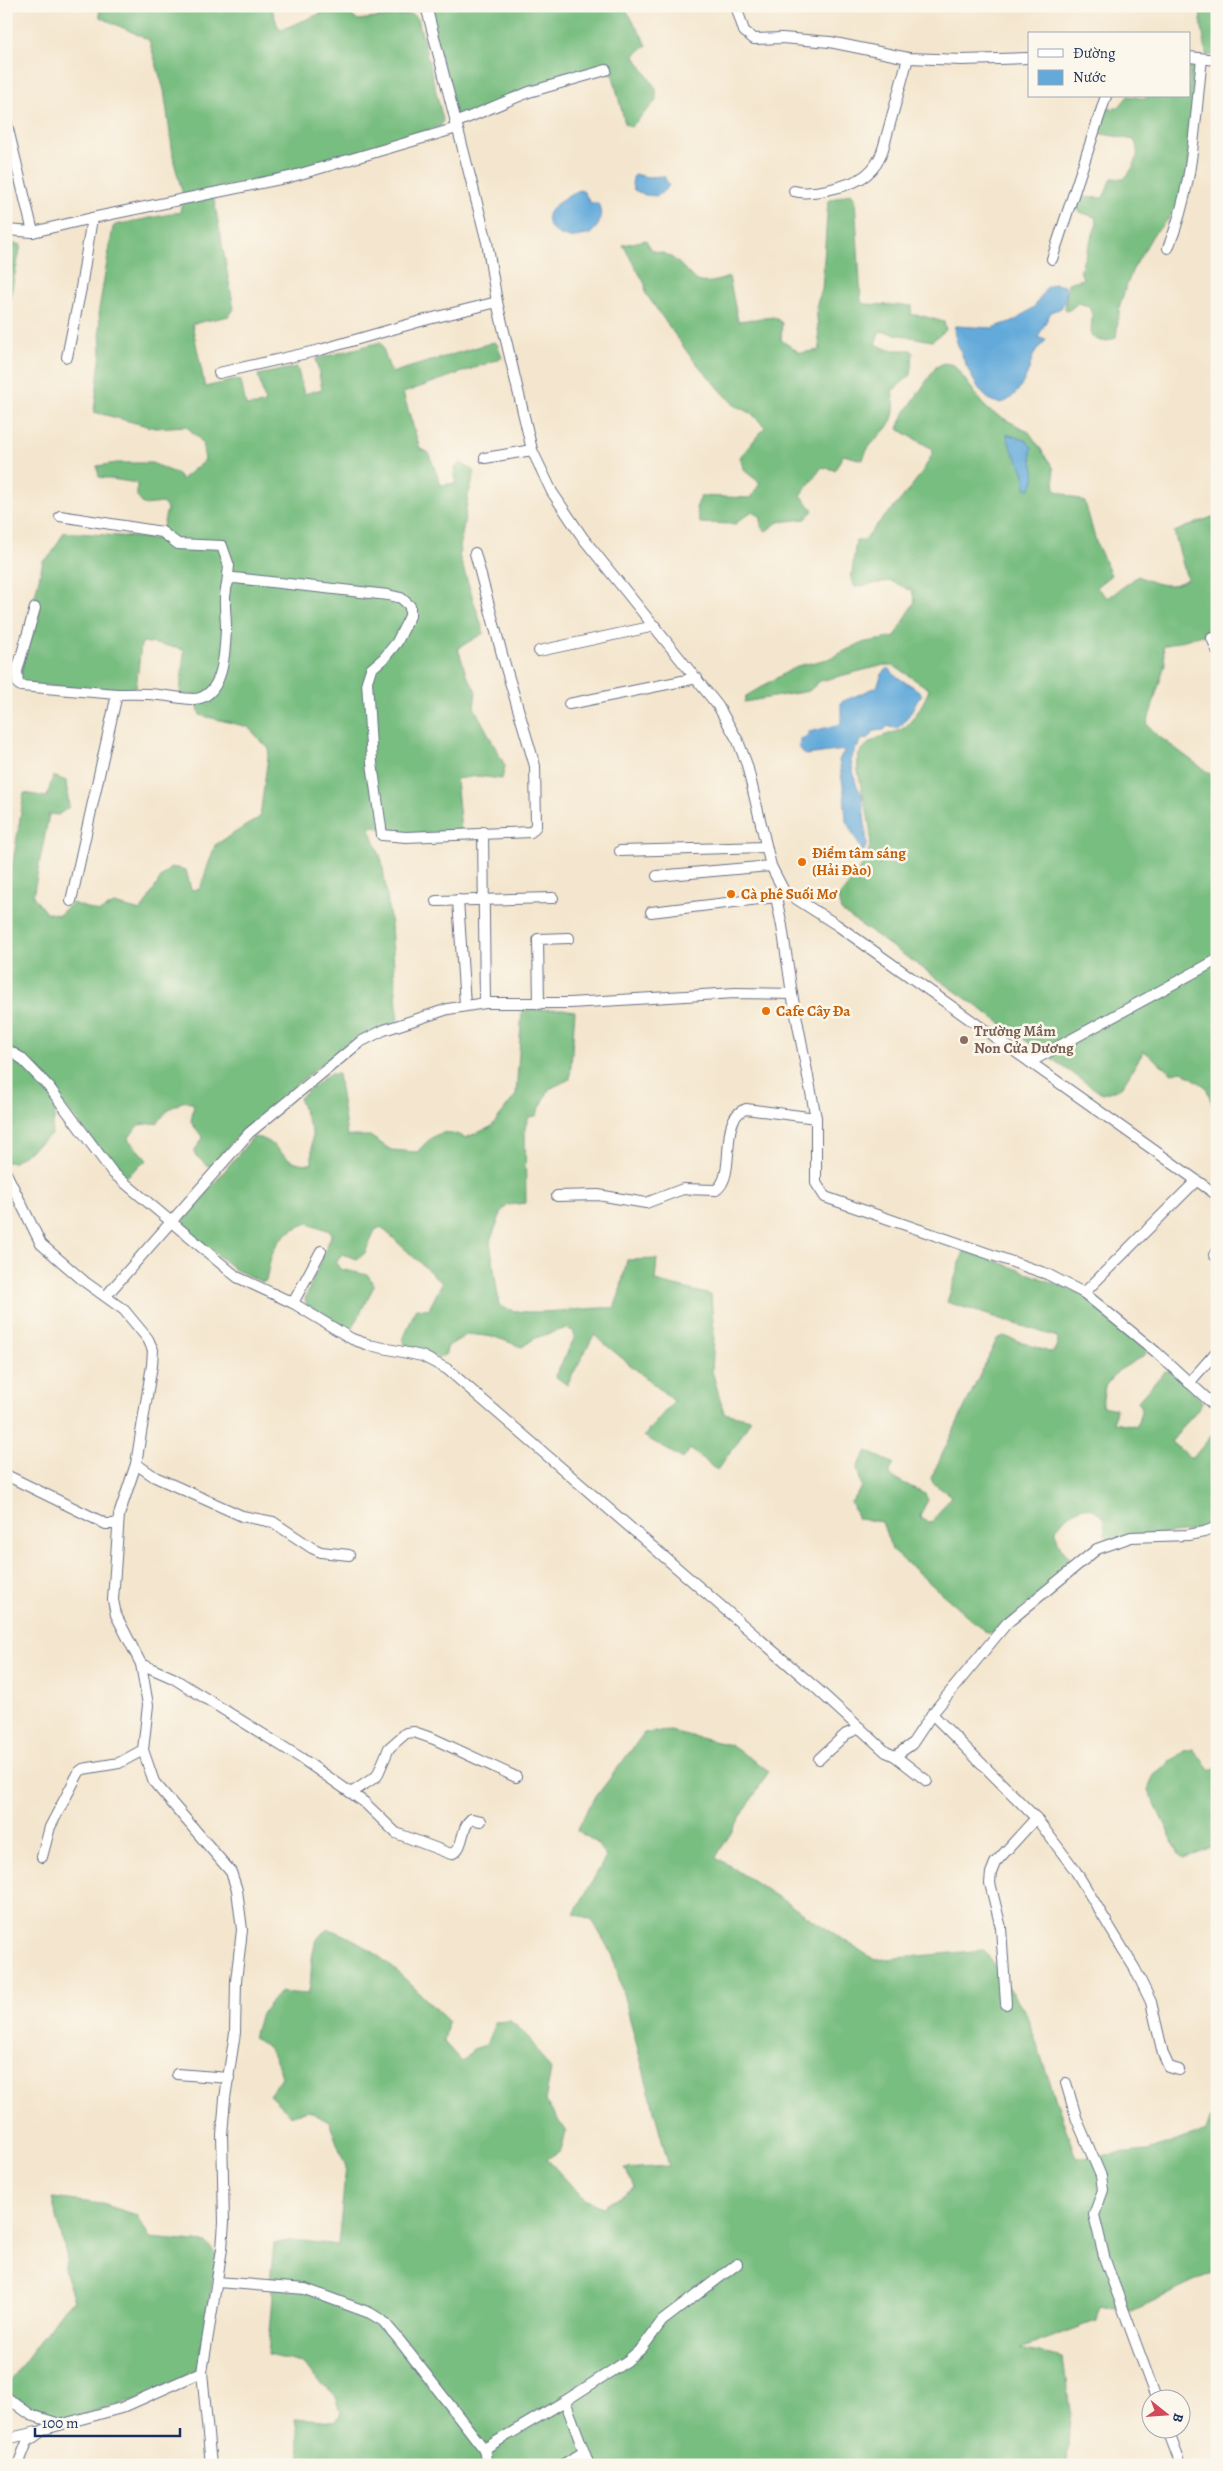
<svg xmlns="http://www.w3.org/2000/svg" width="1223" height="2471" font-family="Alegreya,serif">
  <style>
    .forest { fill: #79be81; stroke: #4a7670 }
    .water { fill: #63aada; stroke: #3f6c9c }
    .lines { fill: none; stroke-linecap: round; stroke-linejoin: round }
    .minor-casing { stroke: #676f85; stroke-width: 12 }
    .minor { stroke: #fff; stroke-width: 10 }
    .food-dot { fill: #e8710a; stroke: #fbf7ec; stroke-width: 2 }
    .education-dot { fill: #8d6e63; stroke: #fbf7ec; stroke-width: 2 }
    .labels { text-anchor: middle; stroke-width: 5; stroke-linejoin: round; paint-order: stroke }
    .food-label { font-size: 15px; font-weight: bold; fill: #c56008; stroke: #fbf7ec; text-anchor: start }
    .education-label { font-size: 15px; font-weight: bold; fill: #785e54; stroke: #fbf7ec; text-anchor: start }
  </style>
  <rect width="100%" height="100%" fill="#fbf7ec"/>
  <filter id="ink" filterUnits="userSpaceOnUse"><feTurbulence type="fractalNoise" baseFrequency=".02" numOctaves="2"/><feDisplacementMap in="SourceGraphic" scale="10" xChannelSelector="R" yChannelSelector="G"/><feConvolveMatrix kernelMatrix="1 2 1 2 8 2 1 2 1" color-interpolation-filters="sRGB"/></filter>
  <filter id="wash" filterUnits="userSpaceOnUse"><feTurbulence type="fractalNoise" baseFrequency=".0096" numOctaves="4" result="noise"/><feDisplacementMap in="SourceGraphic" scale="20" xChannelSelector="R" yChannelSelector="G"/><feGaussianBlur stdDeviation="1.12" result="paint"/><feColorMatrix in="noise" values="0 0 0 0 0 0 0 0 0 0 0 0 0 0 0 0 0 1.4 0 .05"/><feComposite in="paint" operator="in"/></filter>
  <g filter="url(#wash)">
    <rect width="100%" height="100%" fill="#f4e6ce"/>
    <g class="forest">
      <path d="M 99,6 L 271,6 L 278,27 L 283,29 L 339,6 L 357,20 L 412,14 L 418,19 L 443,120 L 441,126 L 289,174 L 212,189 L 234,309 L 229,316 L 192,324 L 205,387 L 236,380 L 241,381 L 246,406 L 264,404 L 265,401 L 258,375 L 297,367 L 304,394 L 322,389 L 316,359 L 381,342 L 391,373 L 494,342 L 497,344 L 502,358 L 403,393 L 420,449 L 428,452 L 441,485 L 456,483 L 454,469 L 461,463 L 475,472 L 468,496 L 459,555 L 484,633 L 458,648 L 466,674 L 476,691 L 474,707 L 505,766 L 502,779 L 477,776 L 456,779 L 461,830 C 432,832 400,839 374,826 L 370,828 L 382,861 L 391,926 L 398,1020 L 395,1023 L 353,1039 L 276,1101 L 234,1140 L 214,1165 L 208,1166 L 195,1155 L 195,1150 L 203,1138 L 191,1122 L 194,1104 L 184,1101 L 169,1109 L 157,1123 L 138,1125 L 128,1139 L 147,1160 L 127,1176 L 121,1175 L 64,1105 L 56,1110 L 51,1135 L 14,1162 L 6,1162 L 6,872 L 9,873 L 12,869 L 24,793 L 47,797 L 53,776 L 66,781 L 69,807 L 58,815 L 49,814 L 33,896 L 45,912 L 59,915 L 72,903 L 99,912 L 114,904 L 141,911 L 162,876 L 171,867 L 186,870 L 191,890 L 200,889 L 215,845 L 260,817 L 269,749 L 248,727 L 200,715 L 195,695 L 180,694 L 184,651 L 179,648 L 143,642 L 141,645 L 136,688 L 132,692 L 23,684 L 19,681 L 36,608 L 34,600 L 43,561 L 51,555 L 64,532 L 160,539 L 167,509 L 163,503 L 144,505 L 137,497 L 137,483 L 99,477 L 97,466 L 117,463 L 152,463 L 179,475 L 181,480 L 205,460 L 202,442 L 186,426 L 155,428 L 94,412 L 101,352 L 99,309 L 113,227 L 115,225 L 180,212 L 183,195 L 174,162 L 164,90 L 149,40 L 100,17 Z"/>
      <path d="M 428,6 L 624,6 L 647,45 L 634,55 L 656,89 L 656,101 L 631,127 L 625,124 L 611,68 L 606,65 L 552,81 L 456,120 Z"/>
      <path d="M 1199,6 L 1217,6 L 1217,56 L 1206,55 Z"/>
      <path d="M 1189,59 L 1200,62 L 1188,170 L 1177,205 L 1168,220 L 1153,235 L 1132,271 L 1120,304 L 1116,337 C 1107,343 1100,343 1091,335 L 1092,315 L 1089,306 L 1078,303 L 1068,311 L 1065,309 L 1068,283 L 1083,279 L 1080,270 L 1097,223 L 1095,217 L 1080,212 L 1076,208 L 1076,200 L 1081,197 L 1103,198 L 1112,178 L 1124,179 C 1134,168 1142,154 1134,140 L 1098,133 L 1105,109 L 1118,108 L 1128,96 L 1147,99 L 1147,96 L 1189,96 Z"/>
      <path d="M 851,193 L 855,198 L 861,301 L 864,304 L 912,306 L 911,315 L 919,315 L 944,322 L 946,330 L 932,341 L 880,331 L 875,344 L 889,350 L 911,350 L 913,352 L 911,375 L 892,391 C 893,397 895,404 894,411 C 892,432 868,439 863,460 L 843,455 L 835,470 L 822,467 L 801,495 L 813,510 L 806,519 L 778,522 L 766,531 L 761,527 L 761,517 L 752,511 L 735,524 L 700,523 L 696,508 L 701,496 L 751,498 L 760,483 L 745,471 L 740,457 L 765,427 L 751,413 L 734,405 L 690,356 L 646,294 L 645,284 L 623,245 L 646,240 L 651,250 C 657,252 666,253 671,257 C 697,276 690,291 729,277 L 738,321 L 774,317 L 782,323 L 781,340 L 800,353 L 820,350 L 816,306 L 822,290 L 828,201 Z"/>
      <path d="M 6,242 L 21,245 L 6,316 Z"/>
      <path d="M 944,363 L 954,365 L 988,410 L 1029,432 L 1053,467 L 1055,490 L 1085,502 L 1096,542 L 1111,575 L 1096,587 L 1108,598 L 1138,576 C 1155,584 1171,590 1187,579 L 1174,532 L 1217,515 L 1217,631 L 1163,646 L 1165,664 L 1147,724 L 1157,735 L 1217,779 L 1217,1117 L 1206,1087 L 1182,1071 L 1172,1073 L 1144,1051 L 1121,1088 L 1102,1094 L 841,911 L 838,898 C 850,883 866,865 870,846 C 875,819 850,768 860,753 C 870,737 887,736 902,729 C 911,725 927,698 929,689 L 894,666 L 884,665 L 820,681 L 809,691 L 744,702 L 746,696 L 797,666 L 828,659 L 861,643 L 895,637 L 915,601 L 912,591 L 891,581 L 855,587 L 851,581 L 856,541 L 865,540 C 874,526 885,517 896,505 C 911,488 925,470 934,450 L 898,429 L 903,416 L 936,367 Z"/>
      <path d="M 563,1009 L 575,1011 L 570,1079 L 549,1089 L 536,1116 L 529,1117 L 525,1127 L 526,1203 L 508,1205 L 502,1211 L 490,1241 L 499,1305 C 517,1320 587,1306 614,1308 L 619,1295 L 627,1260 L 657,1259 L 655,1281 L 711,1295 L 714,1336 L 712,1371 L 724,1413 L 751,1419 L 737,1443 L 717,1470 L 690,1449 L 683,1459 L 644,1436 L 674,1401 L 594,1335 L 567,1385 L 555,1376 L 574,1339 L 574,1332 L 567,1328 L 535,1338 L 522,1347 L 495,1337 L 468,1334 L 448,1346 L 445,1355 L 439,1358 L 405,1345 L 403,1340 L 416,1308 L 429,1309 L 442,1283 L 381,1227 L 375,1230 L 365,1253 L 357,1259 L 342,1254 L 336,1263 L 340,1269 L 368,1275 L 374,1286 L 352,1329 L 347,1329 L 308,1308 L 305,1299 L 331,1236 L 330,1231 L 308,1223 C 275,1235 272,1249 266,1281 L 262,1282 L 236,1270 L 184,1228 L 185,1218 L 253,1137 C 277,1139 276,1155 296,1162 C 301,1164 307,1164 312,1164 L 312,1132 L 299,1098 L 329,1074 L 338,1074 L 347,1136 L 370,1136 L 391,1150 L 417,1152 C 433,1135 442,1126 465,1138 L 491,1127 L 516,1095 L 522,1010 Z"/>
      <path d="M 967,1250 L 1082,1294 L 1144,1346 L 1146,1354 L 1118,1371 L 1105,1386 L 1102,1406 L 1116,1409 L 1114,1422 L 1137,1426 L 1142,1408 L 1138,1401 L 1165,1371 L 1172,1372 L 1201,1400 L 1202,1404 L 1171,1442 L 1192,1459 L 1217,1429 L 1217,1504 L 1213,1516 L 1217,1523 L 1191,1531 L 1110,1540 L 1106,1538 L 1103,1516 L 1093,1509 L 1082,1507 L 1068,1515 L 1056,1529 C 1056,1543 1062,1550 1072,1560 L 1070,1566 L 995,1633 L 987,1633 L 892,1550 L 882,1522 L 858,1519 L 851,1502 L 862,1487 L 857,1468 L 867,1451 L 894,1464 L 890,1471 L 890,1476 L 925,1494 L 928,1500 L 920,1515 L 921,1519 L 928,1522 L 933,1521 L 951,1496 L 933,1483 L 931,1478 L 997,1339 L 1004,1336 L 1049,1352 L 1054,1351 L 1058,1342 L 1057,1337 L 947,1302 L 964,1251 Z"/>
      <path d="M 670,1731 L 730,1745 L 769,1771 L 716,1857 L 875,1960 L 984,1950 L 1026,2013 L 1076,2158 L 1147,2151 L 1206,2131 L 1215,2105 L 1214,2086 L 1217,2080 L 1217,2271 L 1132,2311 L 1099,2305 L 1096,2321 L 1020,2349 L 1063,2358 L 1070,2411 L 1067,2465 L 769,2465 C 760,2460 750,2459 742,2465 L 302,2465 L 295,2418 L 336,2421 L 341,2411 L 336,2397 L 301,2363 L 268,2355 L 273,2297 L 270,2282 L 274,2244 L 293,2240 L 338,2245 L 346,2167 L 329,2122 L 309,2111 L 290,2115 L 269,2095 L 282,2077 C 277,2060 270,2045 253,2038 L 259,2016 L 280,1992 L 308,1994 C 315,1973 305,1940 329,1929 C 377,1944 413,1988 448,2021 L 444,2042 L 462,2062 L 473,2049 L 486,2045 L 495,2022 L 510,2021 L 526,2034 L 551,2070 L 545,2101 L 566,2132 L 561,2150 L 547,2159 L 584,2199 L 603,2207 L 634,2187 L 625,2169 L 669,2166 L 613,1956 L 592,1920 L 574,1914 L 606,1857 L 596,1842 L 577,1831 L 589,1806 L 644,1733 Z"/>
      <path d="M 1193,1749 L 1210,1770 L 1217,1767 L 1217,1845 L 1184,1858 L 1179,1854 L 1148,1790 L 1154,1774 L 1184,1751 Z"/>
      <path d="M 52,2198 L 102,2204 L 137,2215 L 150,2238 L 206,2243 L 217,2254 L 198,2369 L 148,2396 L 60,2421 L 38,2416 L 6,2394 L 7,2385 L 65,2307 L 74,2300 L 64,2270 L 67,2258 Z"/>
    </g>
    <g class="water">
      <path d="M 634,174 L 648,177 L 664,176 L 669,186 L 658,196 L 645,195 L 634,190 L 632,184 Z"/>
      <path d="M 579,190 L 583,191 L 591,203 L 598,203 C 603,216 601,225 590,234 C 582,236 573,238 566,237 C 554,234 542,223 550,211 C 556,202 570,196 579,190 Z"/>
      <path d="M 1054,284 L 1065,286 C 1067,295 1066,300 1061,308 C 1060,309 1053,311 1052,311 C 1050,313 1039,335 1038,338 L 1046,339 C 1044,344 1040,346 1036,350 C 1031,358 1030,371 1025,379 C 998,430 975,388 962,355 C 959,347 952,334 955,326 L 992,328 L 1016,320 L 1035,306 L 1047,287 Z"/>
      <path d="M 1007,434 L 1025,440 L 1032,447 C 1028,462 1041,474 1030,489 L 1025,488 C 1026,462 1009,454 1007,434 Z"/>
      <path d="M 887,669 L 890,669 C 898,682 915,684 922,695 C 912,703 905,736 888,726 L 884,730 L 874,731 L 868,739 L 860,740 L 858,747 L 855,749 L 851,761 L 856,784 L 862,795 L 867,845 L 863,852 L 846,821 L 844,792 L 839,760 L 845,750 L 805,755 L 799,747 L 800,739 L 806,737 L 809,732 L 841,724 L 841,702 L 877,687 L 882,674 Z"/>
    </g>
  </g>
  <g filter="url(#ink)">
    <g class="lines">
      <defs>
        <g id="minor">
          <path d="M 426,6 L 487,242 L 497,302 L 532,450 L 552,492 L 583,538 L 718,706 L 738,741 L 747,765 L 771,866 L 784,891 L 837,925 L 1217,1195"/>
          <path d="M 736,6 L 744,31 L 754,39 L 782,38 L 830,42 L 908,58 L 962,60 L 1029,58"/>
          <path d="M 1189,57 L 1217,60"/>
          <path d="M 6,121 L 33,232"/>
          <path d="M 455,123 L 529,92 L 606,70"/>
          <path d="M 794,191 C 811,196 852,186 866,175 C 875,168 880,159 883,149 L 908,58"/>
          <path d="M 6,230 L 33,232 L 92,218 L 290,177 L 457,128"/>
          <path d="M 1168,248 C 1194,186 1194,124 1202,59"/>
          <path d="M 1052,259 L 1106,96"/>
          <path d="M 67,357 L 81,288 L 92,218"/>
          <path d="M 219,373 L 320,350 L 421,321 L 497,302"/>
          <path d="M 485,458 L 532,450"/>
          <path d="M 60,516 L 162,532 L 178,544 L 222,546 L 229,566 L 227,584"/>
          <path d="M 35,608 L 17,671 L 18,684 L 21,686 L 117,694"/>
          <path d="M 1212,638 L 1217,650"/>
          <path d="M 539,651 L 655,626"/>
          <path d="M 569,704 L 697,678"/>
          <path d="M 483,832 L 485,1003"/>
          <path d="M 620,851 L 766,847"/>
          <path d="M 657,876 L 771,866"/>
          <path d="M 784,891 L 776,897 L 782,926 L 792,994 L 816,1118 L 816,1183 L 825,1197 L 1047,1274 L 1084,1293 L 1156,1352 L 1217,1408"/>
          <path d="M 458,900 L 465,1005"/>
          <path d="M 71,901 L 117,694 C 131,694 145,693 159,695 C 170,696 183,699 194,699 C 224,697 225,651 226,628 C 226,611 222,596 229,579 L 234,578 L 388,595 L 401,598 L 410,606 L 410,616 L 397,642 L 384,658 L 371,669 L 367,681 L 372,763 L 382,835 L 406,837 L 531,832 L 536,826 L 535,766 L 503,658 L 475,553"/>
          <path d="M 436,901 L 553,898"/>
          <path d="M 651,912 L 776,897"/>
          <path d="M 539,1004 L 538,939 L 569,938"/>
          <path d="M 6,1049 L 21,1058 L 49,1087 L 113,1173 L 237,1277 L 293,1303 L 352,1339 L 369,1345 L 422,1356 L 447,1369 L 817,1689 L 886,1752 L 895,1756 L 912,1744 L 932,1714"/>
          <path d="M 1030,1062 L 1217,960"/>
          <path d="M 6,1173 L 41,1244 L 85,1282 L 124,1310 L 148,1339 L 153,1350 L 152,1365 L 136,1464 L 119,1515 L 113,1600 L 116,1615 L 141,1664 L 148,1705 L 143,1750 L 154,1782 L 231,1872 L 237,1890 L 242,1930 L 236,1981 L 235,2033 L 225,2098 L 222,2135 L 224,2222 L 222,2249 L 202,2372 L 211,2465"/>
          <path d="M 557,1196 L 598,1195 L 646,1203 L 683,1189 L 716,1190 C 738,1175 717,1118 746,1109 L 816,1118"/>
          <path d="M 1214,1255 L 1217,1253"/>
          <path d="M 1084,1293 L 1196,1181"/>
          <path d="M 106,1296 L 249,1133 L 360,1042 L 384,1030 L 448,1009 L 485,1003 L 570,1003 L 735,993 L 792,994"/>
          <path d="M 293,1303 L 321,1251"/>
          <path d="M 1189,1383 L 1217,1351"/>
          <path d="M 136,1464 L 155,1477 L 242,1516 L 273,1522 L 312,1548 L 321,1552 L 349,1555"/>
          <path d="M 6,1475 L 106,1524 L 118,1524"/>
          <path d="M 141,1664 L 173,1678 L 301,1758 L 364,1802 L 396,1833 L 451,1854 C 465,1849 460,1828 471,1819 L 481,1821"/>
          <path d="M 895,1756 L 927,1781"/>
          <path d="M 819,1759 L 846,1734 L 860,1728"/>
          <path d="M 351,1793 L 377,1776 L 389,1748 L 406,1733 L 414,1732 L 434,1739 L 516,1777"/>
          <path d="M 42,1857 L 50,1827 L 79,1772 L 83,1769 L 119,1763 L 143,1750"/>
          <path d="M 1006,2004 L 1001,1928 L 990,1883 L 991,1873 L 995,1863 L 1036,1818"/>
          <path d="M 1179,2070 L 1169,2067 L 1163,2054 L 1151,2002 L 1135,1969 L 1075,1870 L 1036,1818 L 932,1714 L 1007,1623 L 1097,1549 L 1131,1537 L 1188,1535 L 1204,1532 L 1217,1527"/>
          <path d="M 177,2074 L 229,2078"/>
          <path d="M 1066,2083 L 1077,2120 L 1101,2176 L 1103,2190 L 1094,2215 L 1105,2260 L 1156,2398"/>
          <path d="M 217,2282 L 305,2289 L 370,2313 L 383,2321 L 396,2336 L 484,2449 L 487,2465"/>
          <path d="M 6,2397 L 31,2415 L 60,2424"/>
          <path d="M 565,2401 L 589,2465"/>
          <path d="M 1167,2428 L 1181,2465"/>
          <path d="M 6,2439 L 37,2432"/>
          <path d="M 484,2449 L 565,2401 L 627,2361 L 642,2348 L 662,2321 L 737,2264"/>
          <path d="M 18,2465 L 27,2442 L 45,2429 L 121,2408 L 202,2372"/>
          <path d="M 562,2465 L 584,2452"/>
        </g>
      </defs>
      <use href="#minor" class="minor-casing"/>
      <use href="#minor" class="minor"/>
    </g>
  </g>
  <g class="food-dot">
    <circle cx="802" cy="862" r="5"/>
    <circle cx="731" cy="894" r="5"/>
    <circle cx="766" cy="1011" r="5"/>
  </g>
  <circle class="education-dot" cx="964" cy="1040" r="5"/>
  <g class="labels">
    <g class="food-label">
      <text x="812" y="858">Điểm tâm sáng<tspan x="812" dy="17">(Hải Đào)</tspan></text>
      <text x="741" y="899">Cà phê Suối Mơ</text>
      <text x="776" y="1016">Cafe Cây Đa</text>
    </g>
    <g class="education-label">
      <text x="974" y="1036">Trường Mầm<tspan x="974" dy="17">Non Cửa Dương</tspan></text>
    </g>
  </g>
  <rect width="1223" height="2471" fill="none" stroke="#fbf7ec" stroke-width="25"/>
  <rect x="1028" y="32" width="162" height="65" fill="#fbf7ec" stroke="#a1a7b3"/>
  <rect x="1038" y="49" width="25" height="8" fill="#ffffff" stroke="#a1a7b3"/>
  <text x="1073" y="58" font-size="15" fill="#1b2f5e">Đường</text>
  <rect x="1038" y="70" width="25" height="15" fill="#63aada" stroke="#a1a7b3"/>
  <text x="1073" y="82" font-size="15" fill="#1b2f5e">Nước</text>
  <g transform="translate(1166 2414) rotate(107)"><circle r="24" fill="#fbf7ec" stroke="#a1a7b3"/>
  <path d="M0-4L9 19L0 12L-9 19Z" fill="#d1495b"/>
  <text y="-8" font-size="14" font-weight="bold" text-anchor="middle" fill="#1b2f5e">B</text>
  </g>
  <path d="M35 2428v8h145v-8" fill="none" stroke="#1b2f5e" stroke-width="2.5"/>
  <text x="42" y="2428" font-size="15" fill="#1b2f5e" stroke="#fbf7ec" stroke-width="4" paint-order="stroke">100 m</text>
</svg>
